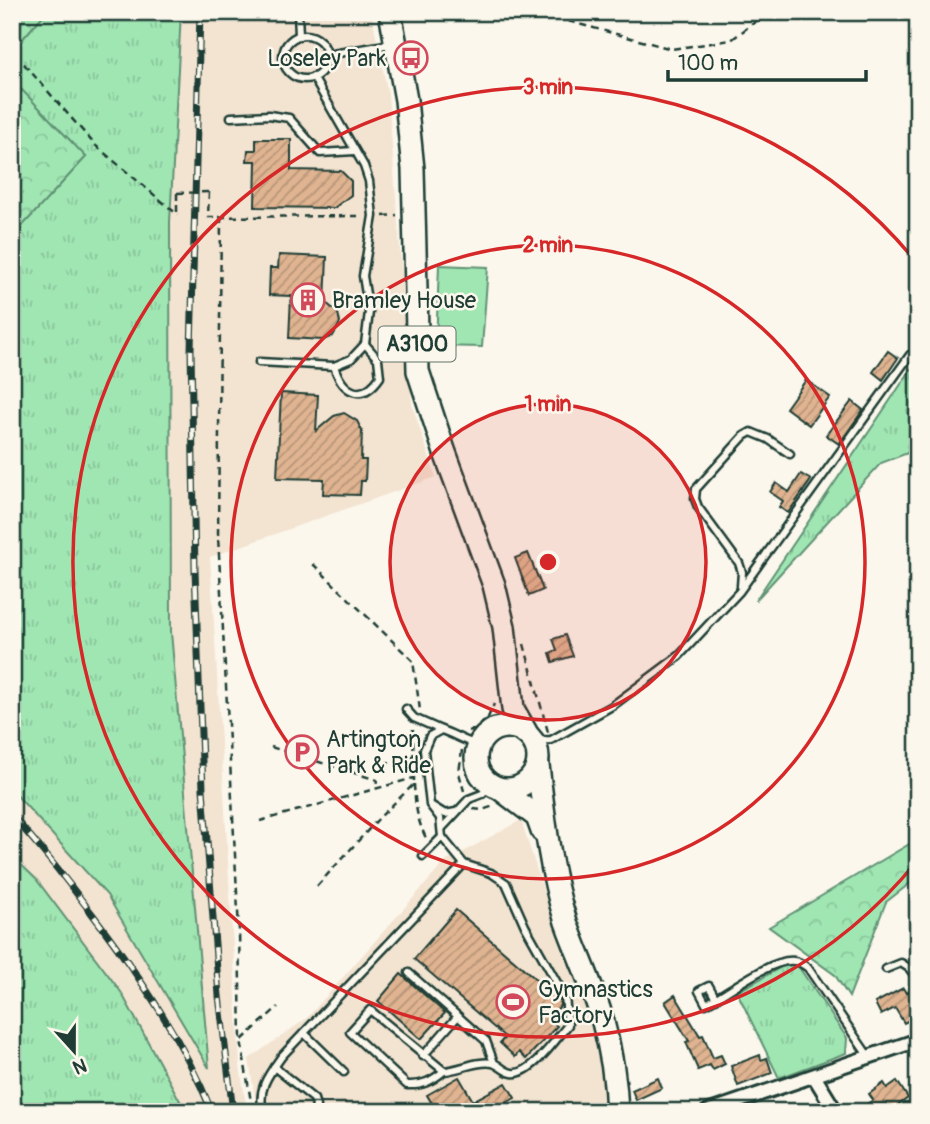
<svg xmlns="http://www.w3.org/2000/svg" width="930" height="1124" font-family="Pangolin,sans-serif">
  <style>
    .built { fill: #f3e3d1 }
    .grass { fill: url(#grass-tufts); stroke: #609274; stroke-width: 2 }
    .forest { fill: url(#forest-crowns); stroke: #609274; stroke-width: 2 }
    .park { fill: #a0e6b3; stroke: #609274; stroke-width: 2 }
    .building { fill: url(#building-hatch); stroke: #1f3d34; stroke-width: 2 }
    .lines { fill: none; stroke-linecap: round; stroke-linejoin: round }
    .lane-casing { stroke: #1f3d34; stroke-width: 11 }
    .street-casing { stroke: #1f3d34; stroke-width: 18 }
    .primary-casing { stroke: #1f3d34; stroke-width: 26 }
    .path { stroke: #1f3d34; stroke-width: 2.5; stroke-dasharray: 7 5; stroke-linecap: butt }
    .lane { stroke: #fbf7ec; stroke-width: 6 }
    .street { stroke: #fbf7ec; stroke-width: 12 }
    .primary { stroke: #fbf7ec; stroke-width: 21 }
    .rail-casing { stroke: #1f3d34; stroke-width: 7 }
    .rail { stroke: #fbf7ec; stroke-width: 4.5; stroke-dasharray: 13; stroke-linecap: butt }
    .path-bridge { stroke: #1f3d34; stroke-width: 2.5; stroke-dasharray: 7 5; stroke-linecap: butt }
    .ring { fill: none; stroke: #d62828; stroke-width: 3.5 }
    .labels { text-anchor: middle; stroke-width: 5; stroke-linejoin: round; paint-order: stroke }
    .shield { fill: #fbf7ec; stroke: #61756b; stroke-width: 2 }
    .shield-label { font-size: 21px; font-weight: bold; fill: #1f3d34 }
    .poi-label { font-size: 23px; fill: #1f3d34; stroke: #fbf7ec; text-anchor: start }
    .centre { fill: #d62828; stroke: #fbf7ec; stroke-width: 3.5 }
    .ring-label { font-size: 21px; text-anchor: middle; font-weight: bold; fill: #d62828; stroke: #fbf7ec; stroke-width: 5; stroke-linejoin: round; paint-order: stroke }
  </style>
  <defs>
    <pattern id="grass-tufts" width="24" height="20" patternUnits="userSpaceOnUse" patternTransform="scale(1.75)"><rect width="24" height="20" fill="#a0e6b3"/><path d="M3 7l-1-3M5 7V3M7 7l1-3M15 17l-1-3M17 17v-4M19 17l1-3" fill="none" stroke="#89c69b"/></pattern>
    <pattern id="forest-crowns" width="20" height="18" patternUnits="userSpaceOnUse" patternTransform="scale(1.75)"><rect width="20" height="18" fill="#a0e6b3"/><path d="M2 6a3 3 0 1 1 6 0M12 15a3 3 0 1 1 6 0" fill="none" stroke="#89c69b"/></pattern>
    <pattern id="building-hatch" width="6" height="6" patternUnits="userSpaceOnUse" patternTransform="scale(1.75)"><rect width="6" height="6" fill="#e0b491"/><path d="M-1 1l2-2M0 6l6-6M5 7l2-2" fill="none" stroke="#b59477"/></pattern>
  </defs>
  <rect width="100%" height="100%" fill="#fbf7ec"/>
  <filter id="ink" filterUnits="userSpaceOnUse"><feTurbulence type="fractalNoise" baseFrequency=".0143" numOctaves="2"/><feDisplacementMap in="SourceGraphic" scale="14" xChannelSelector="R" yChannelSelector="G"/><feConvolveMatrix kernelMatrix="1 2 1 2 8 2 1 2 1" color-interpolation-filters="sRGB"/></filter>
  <g filter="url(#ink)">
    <g class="built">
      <path d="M 181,12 L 371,12 L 388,94 L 412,405 L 436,477 L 210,557 L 240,1066 L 247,1112 L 186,1112 L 121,992 L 36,879 L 12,856 L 12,790 L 107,895 L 209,1066 L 171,632 L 170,222 Z"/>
      <path d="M 521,820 L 558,936 L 596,1035 L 608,1112 L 257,1112 L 249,1059 L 307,1018 L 445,862 Z"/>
    </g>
    <g class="grass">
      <path d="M 46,12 L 181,12 L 170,222 L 171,632 L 209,1068 L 107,895 L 12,790 L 12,237 L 86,157 L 21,90 L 12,100 L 12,51 Z"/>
      <path d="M 918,359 L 918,449 L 881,463 L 755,601 Z"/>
      <path d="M 12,856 L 36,879 L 121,992 L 186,1112 L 12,1112 Z"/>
      <path d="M 792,964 L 798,966 L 847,1038 L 846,1053 L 779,1078 L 737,992 L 785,965 Z"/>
    </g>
    <g class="forest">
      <path d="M 12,12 L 46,12 L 12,51 Z"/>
      <path d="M 22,90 L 86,157 L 12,237 L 12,100 Z"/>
      <path d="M 918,839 L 918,877 L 886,902 L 849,997 L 835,975 L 769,927 Z"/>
    </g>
    <path class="park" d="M 439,265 L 488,267 L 482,347 L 436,346 Z"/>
    <g class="building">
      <path d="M 256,139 L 291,139 L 291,170 L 341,171 L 351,181 L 351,195 L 334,208 L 255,207 L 256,161 L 247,161 L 248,150 L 256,150 Z"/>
      <path d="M 279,255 L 327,257 L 325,302 L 338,313 L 340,323 L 333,336 L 323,340 L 289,338 L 291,296 L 269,295 L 270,268 L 278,268 Z"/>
      <path d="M 888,351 L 898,358 L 883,380 L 873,372 Z"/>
      <path d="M 806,380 L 830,397 L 809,425 L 786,408 Z"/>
      <path d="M 281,393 L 318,395 L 316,431 L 334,416 L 344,413 L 357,421 L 362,431 L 361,460 L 366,460 L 365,481 L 361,481 L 360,495 L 323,494 L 324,479 L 277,478 Z"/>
      <path d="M 852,401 L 863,410 L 839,444 L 826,435 Z"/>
      <path d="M 801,474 L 811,480 L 788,513 L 779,507 L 783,501 L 770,492 L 776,483 L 789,492 Z"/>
      <path d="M 528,553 L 543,590 L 529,596 L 515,558 Z"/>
      <path d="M 565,635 L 573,656 L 553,662 L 550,653 L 557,650 L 553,639 Z"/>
      <path d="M 456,910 L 560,1000 L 560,1006 L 549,1019 L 557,1026 L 526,1059 L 519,1052 L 515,1057 L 500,1043 L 505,1037 L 414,959 Z"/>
      <path d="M 401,974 L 445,1013 L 421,1039 L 378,1001 Z"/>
      <path d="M 918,987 L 918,1004 L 912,1007 L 917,1016 L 904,1023 L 895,1008 L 881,1015 L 875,1003 L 903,988 L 906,993 Z"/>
      <path d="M 675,995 L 700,1036 L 703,1035 L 713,1058 L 721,1055 L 725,1064 L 713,1070 L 710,1065 L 698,1070 L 686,1042 L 689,1041 L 665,1002 Z"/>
      <path d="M 760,1055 L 761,1060 L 767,1058 L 772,1073 L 738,1086 L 731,1066 Z"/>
      <path d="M 459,1077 L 473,1101 L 506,1083 L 515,1098 L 490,1112 L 437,1112 L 427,1095 Z"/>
      <path d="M 658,1078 L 662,1088 L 636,1100 L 632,1090 Z"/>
      <path d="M 897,1081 L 908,1098 L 889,1112 L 854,1112 L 873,1100 L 869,1094 L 884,1083 L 887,1088 Z"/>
    </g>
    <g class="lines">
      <defs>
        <g id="lane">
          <path d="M 298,12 L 299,36"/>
          <circle cx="305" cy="57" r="22"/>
          <path d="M 327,55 L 391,44"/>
          <path d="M 231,117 L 269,115 L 289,118 L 320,153 L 355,151"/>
          <path d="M 259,362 L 334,366 L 351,359 L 365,344 L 369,312 L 363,276 L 373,216 L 369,181 L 364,166 L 313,77"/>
          <path d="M 334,366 C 343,393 362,403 380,377 L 378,359 L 365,344"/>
          <path d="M 741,586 L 742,572 L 739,563 L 698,507 L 695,499 L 696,489 L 744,436 L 751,432 L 768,439 L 790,454"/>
          <path d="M 406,709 L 414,718 L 441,730"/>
          <path d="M 534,741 L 551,740 L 612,706 L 679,656 L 739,592 L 910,355"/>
          <path d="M 432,806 L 445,814 L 456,812"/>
          <path d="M 442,828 L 469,799 L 482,794 L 491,785"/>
          <path d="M 423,856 L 442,837"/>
          <path d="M 886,969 L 901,963 L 909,968 L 918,980"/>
          <path d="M 409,973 L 486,1041 L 494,1063"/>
          <path d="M 716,999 L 709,986 L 699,991 L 706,1004 C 727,993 772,958 794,961 C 799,961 804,965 808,968 L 869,1057"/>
          <path d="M 304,1033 L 344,1072"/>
          <path d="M 423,1056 L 458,1016"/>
          <path d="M 274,1067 L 314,1099 L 316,1106 L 314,1112"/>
          <path d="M 444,1071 C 432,1081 422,1086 407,1085 L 350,1032 L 370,1010 L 444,1071 C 460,1070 477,1060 493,1063 C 500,1065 504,1072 512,1073 C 531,1076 557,1038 568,1025 L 565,997 L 525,926 L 506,883 L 491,873 L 464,864 L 442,837 L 440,818 L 430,805 L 424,750 L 430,736 L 441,730 C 454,734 463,741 476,744 L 482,740"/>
          <path d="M 263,1112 C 257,1088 269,1074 282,1056 L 464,864"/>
        </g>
        <g id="street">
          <path d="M 814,1076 L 836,1112"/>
          <path d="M 707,1112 L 918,1040"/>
        </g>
        <g id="primary">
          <path d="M 390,12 L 406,100 L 413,169 L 418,371 L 444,450 L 494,585 L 504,627 L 513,709 L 526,732"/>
          <circle cx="507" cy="758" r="31"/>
          <path d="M 538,765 C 544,818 550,871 566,922 C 578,956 594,988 603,1022 C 611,1051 616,1082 617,1112"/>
          <path d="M 500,789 L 537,817 L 542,831"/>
        </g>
      </defs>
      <use href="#lane" class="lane-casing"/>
      <use href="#street" class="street-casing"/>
      <use href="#primary" class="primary-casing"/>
      <g class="path">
        <path d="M 534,12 L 672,49 L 731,40 L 768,12"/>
        <path d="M 12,63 L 24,64 L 95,145 L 178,215"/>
        <path d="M 209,192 L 208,217 L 362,216"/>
        <path d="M 177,193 L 177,214"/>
        <path d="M 221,216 L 218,536 L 239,930 L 241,1040 L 251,1102"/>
        <path d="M 383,216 L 397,215"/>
        <path d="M 313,564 L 413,661 L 420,710"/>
        <path d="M 524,644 L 548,732"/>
        <path d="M 413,729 L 414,778"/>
        <path d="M 483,729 L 494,704"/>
        <path d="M 468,731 L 475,729 L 488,718"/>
        <path d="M 271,747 L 377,780 L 376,788"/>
        <path d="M 462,750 L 459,773 L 464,791"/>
        <path d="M 383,764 L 413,756"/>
        <path d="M 414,784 C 415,804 417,820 426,838"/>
        <path d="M 473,809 L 482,810 L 494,806"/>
        <path d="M 260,821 L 414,778 L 414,784 L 380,817 L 317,886"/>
        <path d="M 242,1040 L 278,1007"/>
      </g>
      <use href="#lane" class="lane"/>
      <use href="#street" class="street"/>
      <use href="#primary" class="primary"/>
      <defs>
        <g id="rail">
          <path d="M 200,12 L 191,350 L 195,570 L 203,789 L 219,996 L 233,1112"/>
          <path d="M 12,816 C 41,847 67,881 93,915 C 140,977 183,1040 212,1112"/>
        </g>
      </defs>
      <use href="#rail" class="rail-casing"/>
      <use href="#rail" class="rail"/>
      <path class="path-bridge" d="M 177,193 L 209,192"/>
    </g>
  </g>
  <circle cx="548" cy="562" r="158" fill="#d62828" fill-opacity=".12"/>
  <g class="ring">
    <circle cx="548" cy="562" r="158"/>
    <circle cx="548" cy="562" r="317"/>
    <path d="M917 861A475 475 0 1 1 917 263"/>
  </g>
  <defs>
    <symbol id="bus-ring" viewBox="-11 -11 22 22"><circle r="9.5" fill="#fbf7ec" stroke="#d1495b" stroke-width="1.5"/><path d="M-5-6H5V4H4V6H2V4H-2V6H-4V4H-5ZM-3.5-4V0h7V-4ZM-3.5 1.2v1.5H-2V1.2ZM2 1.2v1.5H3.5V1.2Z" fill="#d1495b"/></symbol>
    <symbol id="building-ring" viewBox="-11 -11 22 22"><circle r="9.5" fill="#fbf7ec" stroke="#d1495b" stroke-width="1.5"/><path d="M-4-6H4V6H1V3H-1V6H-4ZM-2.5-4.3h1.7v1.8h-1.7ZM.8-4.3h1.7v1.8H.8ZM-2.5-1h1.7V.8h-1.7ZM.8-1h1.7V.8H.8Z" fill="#d1495b"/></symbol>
    <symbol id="parking-ring" viewBox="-11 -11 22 22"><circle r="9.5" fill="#fbf7ec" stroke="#d1495b" stroke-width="1.5"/><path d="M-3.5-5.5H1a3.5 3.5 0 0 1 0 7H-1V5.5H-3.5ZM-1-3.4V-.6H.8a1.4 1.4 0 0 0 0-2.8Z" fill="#d1495b"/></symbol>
    <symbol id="stadium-ring" viewBox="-11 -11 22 22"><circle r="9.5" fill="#fbf7ec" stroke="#d1495b" stroke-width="1.5"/><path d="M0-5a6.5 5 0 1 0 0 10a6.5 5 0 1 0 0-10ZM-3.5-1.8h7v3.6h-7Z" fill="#d1495b"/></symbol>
  </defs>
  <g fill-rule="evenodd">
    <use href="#bus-ring" x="392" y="39" width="38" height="38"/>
    <use href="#building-ring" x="289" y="281" width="38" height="38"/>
    <use href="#parking-ring" x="283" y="733" width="38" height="38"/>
    <use href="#stadium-ring" x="494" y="983" width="38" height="38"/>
  </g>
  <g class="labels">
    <rect class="shield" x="378.5" y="326.5" width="77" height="35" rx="5"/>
    <g class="shield-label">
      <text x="417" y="351">A3100</text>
    </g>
    <g class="poi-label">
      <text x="386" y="66" text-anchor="end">Loseley Park</text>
      <text x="332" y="308">Bramley House</text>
      <text x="326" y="747">Artington<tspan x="326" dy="26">Park &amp; Ride</tspan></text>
      <text x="538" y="997">Gymnastics<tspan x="538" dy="26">Factory</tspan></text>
    </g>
  </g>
  <circle cx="548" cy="562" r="10" class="centre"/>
  <g class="ring-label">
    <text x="548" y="94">3 min</text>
    <text x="548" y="252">2 min</text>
    <text x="548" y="411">1 min</text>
  </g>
  <rect width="930" height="1124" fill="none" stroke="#fbf7ec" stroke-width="42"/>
  <rect x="21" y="21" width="888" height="1082" fill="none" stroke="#1f3d34" stroke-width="2.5" filter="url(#ink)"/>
  <g transform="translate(74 1051) rotate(159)" stroke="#fbf7ec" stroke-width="5" paint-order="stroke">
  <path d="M0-5L12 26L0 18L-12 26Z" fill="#1f3d34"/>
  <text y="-10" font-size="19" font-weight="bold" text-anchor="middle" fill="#1f3d34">N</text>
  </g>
  <path d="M668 70v10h198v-10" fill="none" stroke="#1f3d34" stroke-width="3.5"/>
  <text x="678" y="70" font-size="21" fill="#1f3d34" stroke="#fbf7ec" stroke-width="5" paint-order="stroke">100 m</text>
</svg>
